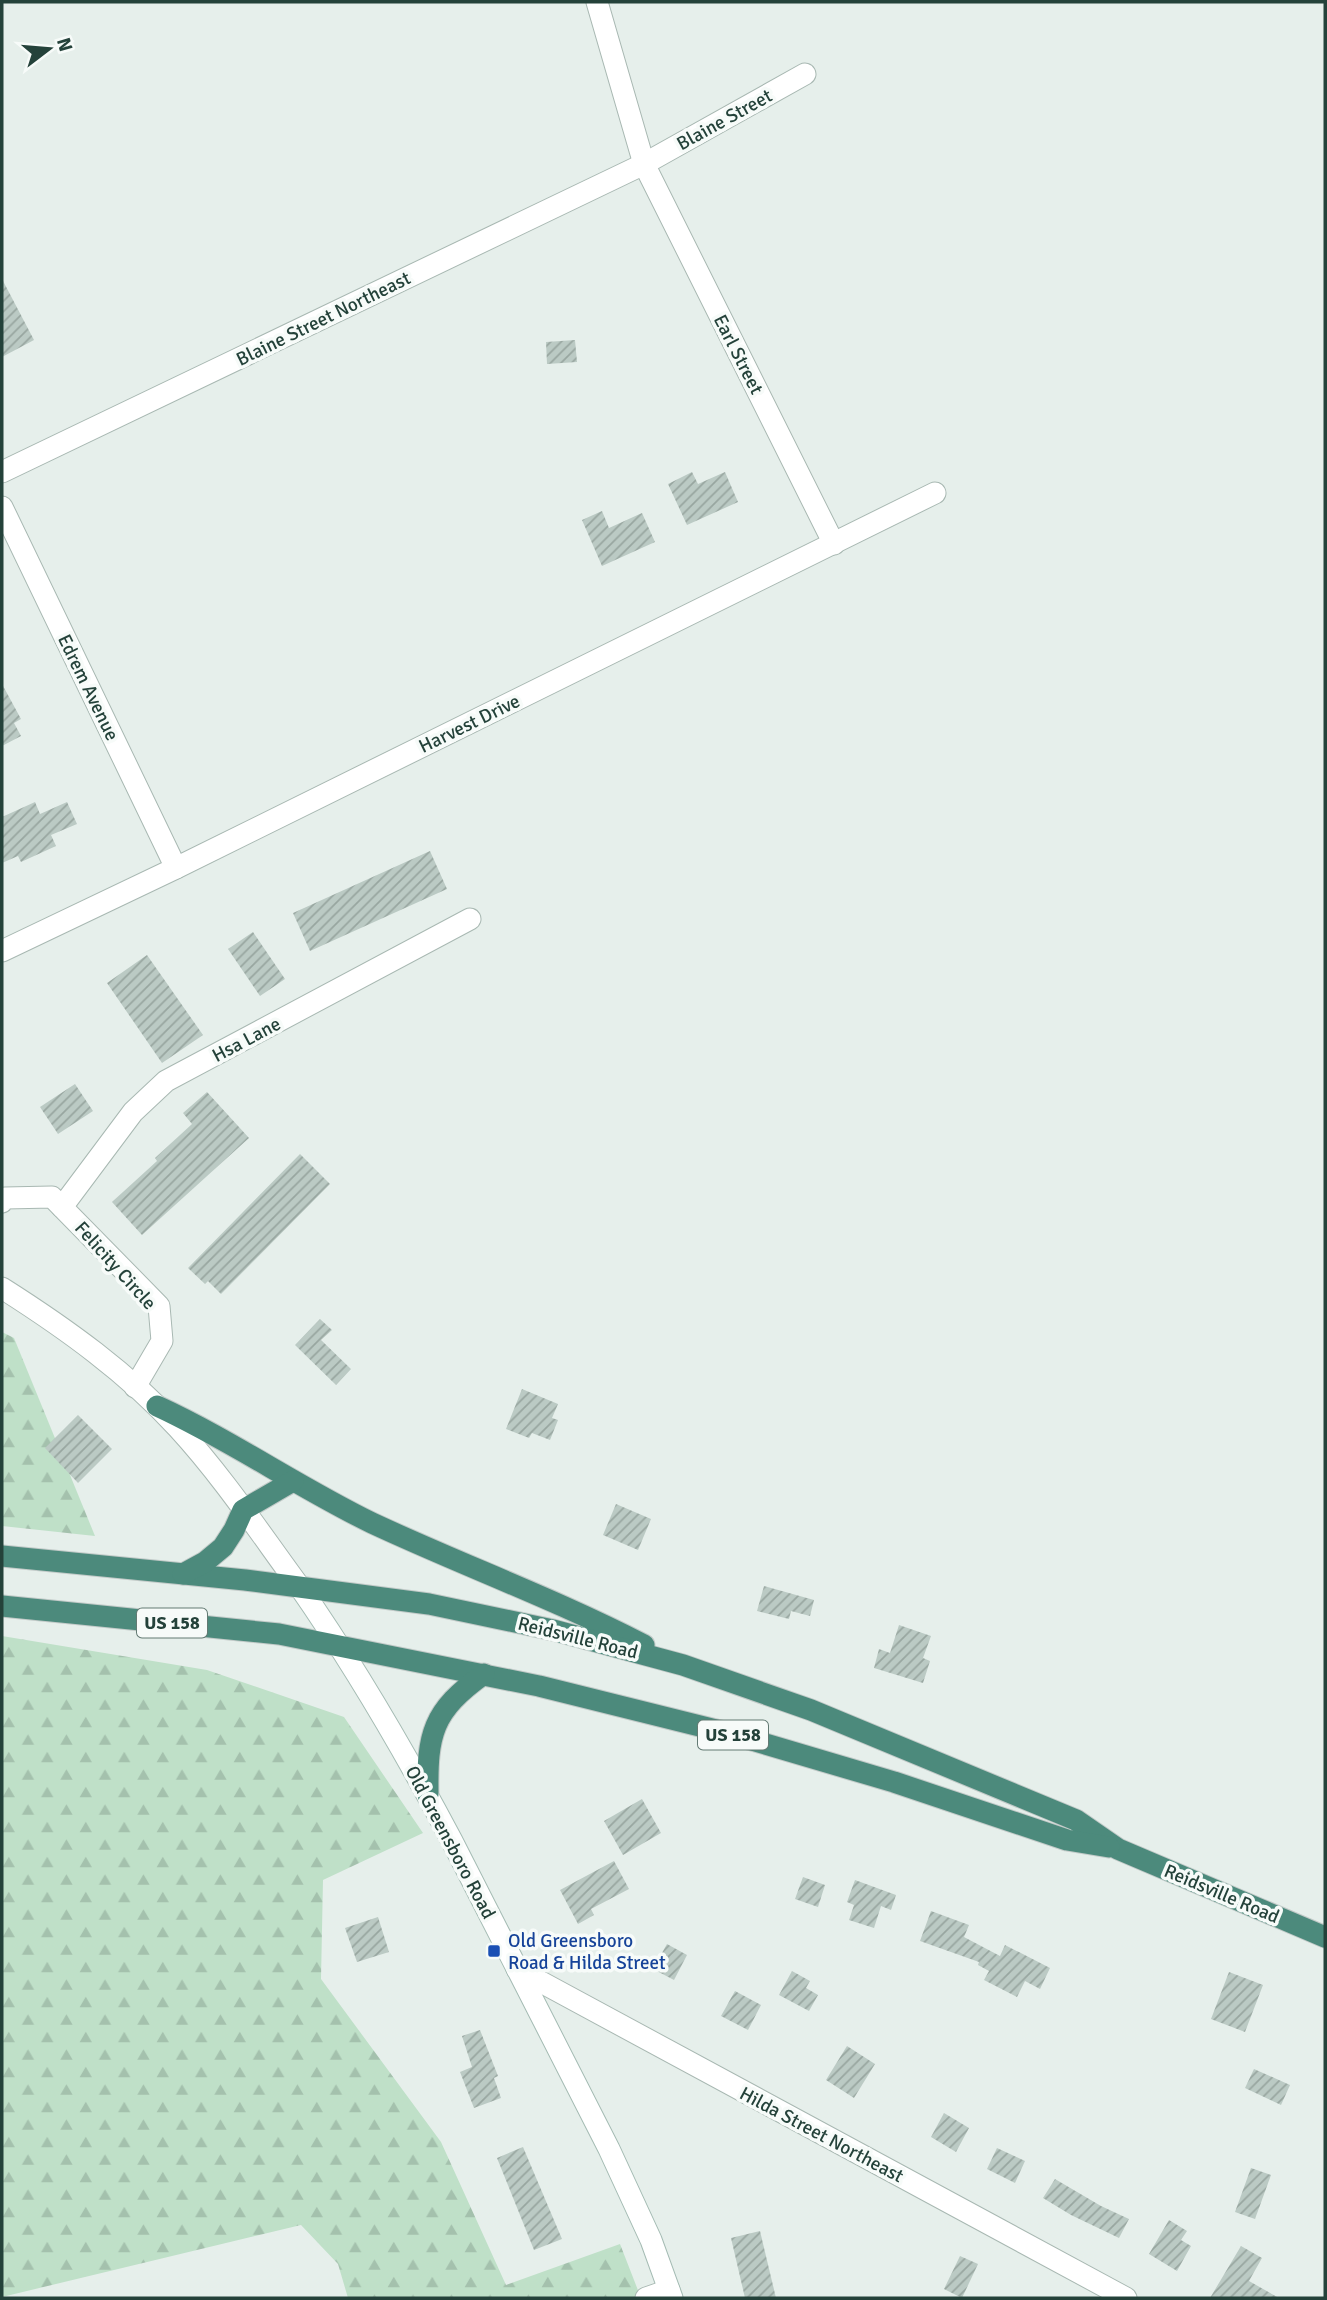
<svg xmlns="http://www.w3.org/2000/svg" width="1327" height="2300" font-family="Signika,sans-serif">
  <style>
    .forest { fill: url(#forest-firs) }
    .building { fill: url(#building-hatch) }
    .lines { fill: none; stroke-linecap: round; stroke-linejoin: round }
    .minor-casing { stroke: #a8b8b2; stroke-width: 23 }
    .tertiary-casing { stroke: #a8b8b2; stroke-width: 23 }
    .secondary-casing { stroke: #a4bbb3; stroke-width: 23 }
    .trunk-casing { stroke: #c2cac8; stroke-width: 23 }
    .minor { stroke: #fff; stroke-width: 21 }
    .tertiary { stroke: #fff; stroke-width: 21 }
    .secondary { stroke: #fff; stroke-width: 21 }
    .trunk { stroke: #4c8a7c; stroke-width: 21 }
    .transit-dot { fill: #1a4fb4; stroke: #f7fbf9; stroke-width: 2.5 }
    .labels { text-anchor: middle; stroke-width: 7; stroke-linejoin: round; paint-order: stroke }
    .shield { fill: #f7fbf9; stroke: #637a73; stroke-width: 2 }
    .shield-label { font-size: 18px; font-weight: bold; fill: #24423a }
    .street-label { font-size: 19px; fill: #24423a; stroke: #f7fbf9 }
    .transit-label { font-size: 19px; fill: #164399; stroke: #f7fbf9; text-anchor: start }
  </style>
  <defs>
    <pattern id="forest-firs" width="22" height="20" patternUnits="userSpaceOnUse" patternTransform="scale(1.75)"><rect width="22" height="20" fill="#bfe0c8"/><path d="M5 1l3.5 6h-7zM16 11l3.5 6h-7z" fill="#a4c1ad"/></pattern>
    <pattern id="building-hatch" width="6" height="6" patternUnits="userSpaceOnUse" patternTransform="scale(1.75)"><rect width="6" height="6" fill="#bbcac4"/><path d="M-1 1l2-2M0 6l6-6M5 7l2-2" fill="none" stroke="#98a6a0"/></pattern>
  </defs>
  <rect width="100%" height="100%" fill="#e6efeb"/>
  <g class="forest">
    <path d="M 2,1332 L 14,1338 L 95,1536 L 2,1526 Z"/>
    <path d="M 2,1636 L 207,1670 L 344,1717 L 423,1833 L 323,1880 L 321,1979 L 441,2142 L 506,2285 L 620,2244 L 641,2298 L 348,2298 L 338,2264 L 301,2225 L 2,2297 Z"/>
  </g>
  <g class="building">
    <path d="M 2,279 L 34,340 L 2,357 Z"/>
    <path d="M 575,340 L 577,362 L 547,364 L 546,342 Z"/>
    <path d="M 692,472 L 698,484 L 725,472 L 738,502 L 687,525 L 668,484 Z"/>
    <path d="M 602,511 L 609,528 L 642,513 L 655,542 L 602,566 L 582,520 Z"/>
    <path d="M 2,684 L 21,719 L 14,723 L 21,736 L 2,746 Z"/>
    <path d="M 35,802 L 40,814 L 67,802 L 77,824 L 51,835 L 56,846 L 21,862 L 18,856 L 2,863 L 2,817 Z"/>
    <path d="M 430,851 L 447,889 L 310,951 L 293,913 Z"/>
    <path d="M 253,932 L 285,979 L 260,996 L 228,949 Z"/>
    <path d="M 147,955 L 203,1035 L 162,1063 L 107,983 Z"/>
    <path d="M 75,1084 L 93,1111 L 58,1134 L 40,1107 Z"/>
    <path d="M 207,1092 L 249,1138 L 142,1235 L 112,1202 L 157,1161 L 155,1158 L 192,1124 L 183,1113 Z"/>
    <path d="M 300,1154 L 330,1184 L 221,1294 L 208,1281 L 205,1284 L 188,1268 Z"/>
    <path d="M 320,1319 L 332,1330 L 321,1340 L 351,1369 L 336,1385 L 295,1345 Z"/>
    <path d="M 522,1389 L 558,1404 L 552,1418 L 558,1420 L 550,1440 L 532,1433 L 529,1438 L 506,1429 Z"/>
    <path d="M 78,1415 L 112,1449 L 78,1483 L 45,1448 Z"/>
    <path d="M 616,1504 L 651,1519 L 638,1550 L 603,1535 Z"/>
    <path d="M 764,1586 L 814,1600 L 810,1616 L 791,1611 L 789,1619 L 757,1611 Z"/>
    <path d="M 899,1625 L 931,1636 L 923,1658 L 930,1661 L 923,1683 L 874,1668 L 879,1649 L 890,1653 Z"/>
    <path d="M 642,1799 L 661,1833 L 623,1855 L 604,1821 Z"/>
    <path d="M 614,1861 L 629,1889 L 591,1909 L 594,1915 L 578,1924 L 560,1890 Z"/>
    <path d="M 803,1877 L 825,1885 L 818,1907 L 795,1899 Z"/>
    <path d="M 855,1880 L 896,1895 L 891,1910 L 881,1906 L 874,1928 L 849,1920 L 854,1905 L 847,1902 Z"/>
    <path d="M 931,1911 L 969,1925 L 964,1937 L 1000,1956 L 1005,1945 L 1050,1968 L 1040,1989 L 1025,1981 L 1017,1997 L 984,1980 L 989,1971 L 978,1965 L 979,1962 L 920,1941 Z"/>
    <path d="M 378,1917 L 389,1952 L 357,1962 L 345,1928 Z"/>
    <path d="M 667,1944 L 687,1955 L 674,1980 L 653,1969 Z"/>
    <path d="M 792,1971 L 810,1981 L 806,1988 L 818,1995 L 809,2011 L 779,1995 Z"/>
    <path d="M 1229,1972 L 1263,1985 L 1245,2032 L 1211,2019 Z"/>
    <path d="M 735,1991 L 761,2005 L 748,2030 L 721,2016 Z"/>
    <path d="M 480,2030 L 498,2076 L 494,2078 L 501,2098 L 474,2108 L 460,2072 L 472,2067 L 462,2036 Z"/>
    <path d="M 847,2046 L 875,2064 L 854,2098 L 826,2080 Z"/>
    <path d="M 1254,2069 L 1290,2085 L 1281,2105 L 1245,2088 Z"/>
    <path d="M 944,2113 L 969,2128 L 956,2152 L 931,2137 Z"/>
    <path d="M 523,2147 L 562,2239 L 534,2250 L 497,2158 Z"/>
    <path d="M 997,2148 L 1025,2161 L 1015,2183 L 987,2169 Z"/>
    <path d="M 1251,2168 L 1271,2175 L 1255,2219 L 1235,2212 Z"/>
    <path d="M 1055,2179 L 1101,2206 L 1129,2219 L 1119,2238 L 1071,2215 L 1043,2198 Z"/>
    <path d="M 1169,2220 L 1187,2231 L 1181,2240 L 1191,2246 L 1177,2271 L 1149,2254 Z"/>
    <path d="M 760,2231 L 776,2298 L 745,2298 L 731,2238 Z"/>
    <path d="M 1241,2246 L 1262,2258 L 1249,2281 L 1279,2298 L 1210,2298 Z"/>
    <path d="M 960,2256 L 978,2264 L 962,2298 L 944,2289 Z"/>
  </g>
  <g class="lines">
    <defs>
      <g id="minor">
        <path d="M 597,2 L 644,164 L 834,544"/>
        <path d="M 2,472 L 644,164 L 805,74"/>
        <path d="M 2,507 L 176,868"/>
        <path d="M 2,951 L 176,868 L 935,493"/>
        <path d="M 2,1202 L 5,1198 L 52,1197 L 159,1306 L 162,1341 L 135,1387"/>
        <path d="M 62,1207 L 133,1112 L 166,1081 L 470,919"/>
        <path d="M 517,1969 L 1126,2298"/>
        <path d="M 646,2298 L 669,2290"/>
      </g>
      <path id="tertiary" d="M 2,1288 C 65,1328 128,1373 178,1428 C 223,1477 260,1533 299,1586"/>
      <path id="secondary" d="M 299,1586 C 356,1668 406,1754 452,1841 L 609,2149 L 651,2240 L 672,2298"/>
      <g id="trunk">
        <path d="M 157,1406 C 231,1440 298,1487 372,1523 C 462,1565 555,1599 644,1645"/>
        <path d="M 2,1556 L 245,1580 L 429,1604 L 553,1630 L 683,1665 L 811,1710 L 1076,1820 L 1118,1849 L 1325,1937"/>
        <path d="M 183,1574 L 205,1562 L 223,1547 L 234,1530 L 243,1510 L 293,1481"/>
        <path d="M 2,1606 L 279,1634 L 539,1686 L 728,1733 L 894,1782 L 1067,1840 L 1109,1847"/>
        <path d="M 428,1795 C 427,1734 432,1711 484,1674"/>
      </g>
    </defs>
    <use href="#minor" class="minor-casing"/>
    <use href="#tertiary" class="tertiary-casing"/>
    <use href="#secondary" class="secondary-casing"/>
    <use href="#trunk" class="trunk-casing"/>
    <use href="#minor" class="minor"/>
    <use href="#tertiary" class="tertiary"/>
    <use href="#secondary" class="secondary"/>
    <use href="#trunk" class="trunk"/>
  </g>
  <rect class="transit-dot" x="487" y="1944" width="14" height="14" rx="3.5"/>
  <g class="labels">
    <g class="shield">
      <rect x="137" y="1608.5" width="70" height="29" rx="5"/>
      <rect x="698" y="1720.5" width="70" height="29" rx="5"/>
    </g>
    <g class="shield-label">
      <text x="172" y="1629">US 158</text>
      <text x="733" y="1741">US 158</text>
    </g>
    <g class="street-label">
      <text transform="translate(724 119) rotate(-29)" y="7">Blaine Street</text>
      <text transform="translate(323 318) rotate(-26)" y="7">Blaine Street Northeast</text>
      <text transform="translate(739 354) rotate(63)" y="7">Earl Street</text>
      <text transform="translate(89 687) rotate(64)" y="7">Edrem Avenue</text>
      <text transform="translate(469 723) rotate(-26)" y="7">Harvest Drive</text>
      <text transform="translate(246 1039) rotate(-28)" y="7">Hsa Lane</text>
      <text transform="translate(116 1265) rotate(48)" y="7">Felicity Circle</text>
      <text transform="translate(578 1637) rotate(14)" y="7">Reidsville Road</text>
      <text transform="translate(451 1842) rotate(62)" y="7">Old Greensboro Road</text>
      <text transform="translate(1222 1893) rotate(23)" y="7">Reidsville Road</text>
      <text transform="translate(822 2134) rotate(28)" y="7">Hilda Street Northeast</text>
    </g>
    <g class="transit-label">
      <text x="508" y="1947">Old Greensboro<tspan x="508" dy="22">Road &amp; Hilda Street</tspan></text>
    </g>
  </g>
  <rect width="1327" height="2300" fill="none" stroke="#24423a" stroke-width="7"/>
  <g transform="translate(49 49) rotate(74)" stroke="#f7fbf9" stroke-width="5" paint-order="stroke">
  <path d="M0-5L12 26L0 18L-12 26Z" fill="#24423a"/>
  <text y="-10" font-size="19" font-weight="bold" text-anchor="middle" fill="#24423a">N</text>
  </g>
</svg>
